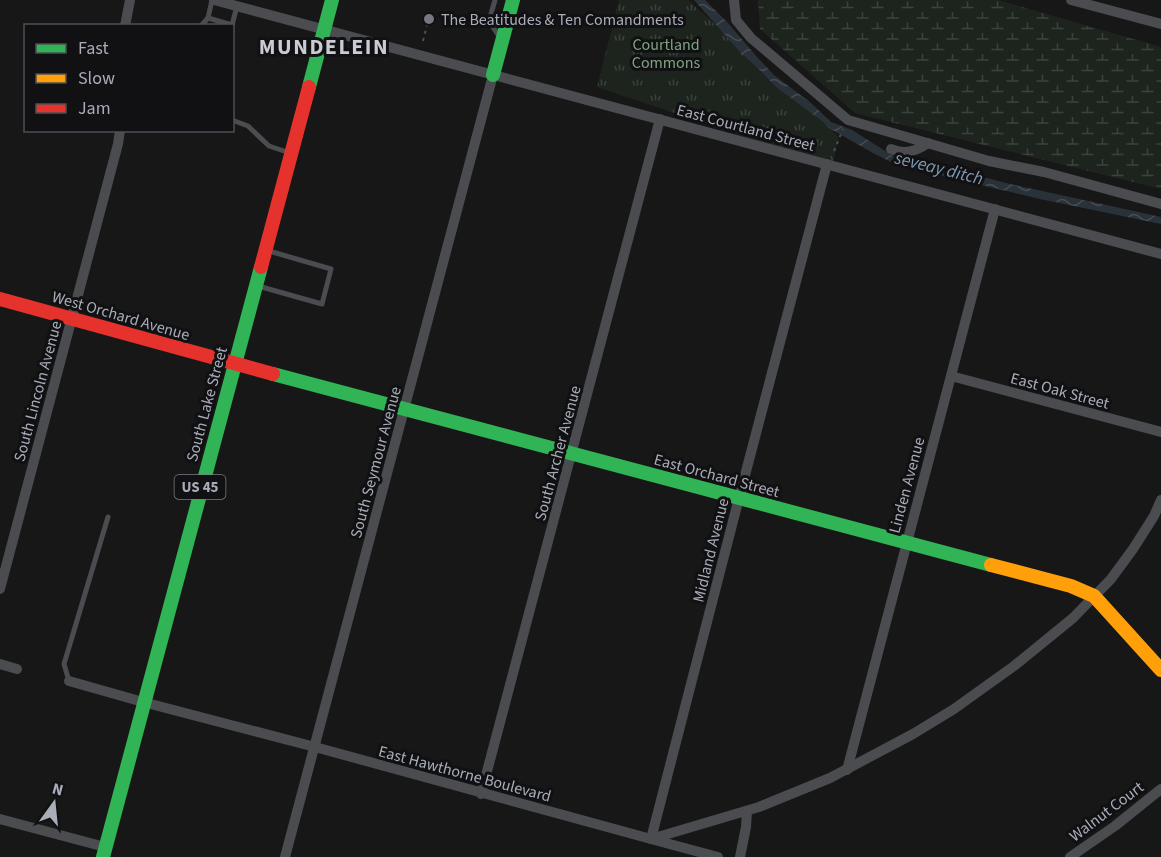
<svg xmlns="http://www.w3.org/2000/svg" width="1161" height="857" font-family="'Source Sans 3',sans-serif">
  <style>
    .wetland { fill: url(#wetland-marsh) }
    .park { fill: url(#park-tufts) }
    .water { fill: url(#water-waves) }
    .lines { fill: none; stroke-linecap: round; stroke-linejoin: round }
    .path { stroke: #4d4e52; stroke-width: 2; stroke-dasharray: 3 4.5; stroke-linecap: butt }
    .lane { stroke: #4b4c50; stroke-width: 5 }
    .street { stroke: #4b4c50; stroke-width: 10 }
    .fast { stroke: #30b455; stroke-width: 14 }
    .slow { stroke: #ff9f0a; stroke-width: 14 }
    .jam { stroke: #e5322d; stroke-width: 14 }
    .poi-dot { fill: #757880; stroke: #111113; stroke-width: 2 }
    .labels { text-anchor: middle; stroke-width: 6; stroke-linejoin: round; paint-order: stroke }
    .shield { fill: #111113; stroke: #7b7e86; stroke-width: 1.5 }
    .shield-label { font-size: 15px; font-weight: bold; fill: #a8adb8 }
    .poi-label { font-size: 16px; fill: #a8adb8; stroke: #111113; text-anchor: start }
    .park-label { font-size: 16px; fill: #7fa381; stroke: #111113 }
    .street-label { font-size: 16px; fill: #a8adb8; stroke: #111113 }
    .water-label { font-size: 18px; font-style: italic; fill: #7f9bb3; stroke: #111113 }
    .district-label { font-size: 22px; font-weight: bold; letter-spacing: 1.5px; fill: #c9ccd4; stroke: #111113 }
  </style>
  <defs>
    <pattern id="wetland-marsh" width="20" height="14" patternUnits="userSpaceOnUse" patternTransform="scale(1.5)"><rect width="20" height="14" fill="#1d241e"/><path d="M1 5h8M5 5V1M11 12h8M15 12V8" fill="none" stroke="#3b413d"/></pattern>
    <pattern id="park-tufts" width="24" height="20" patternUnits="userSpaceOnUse" patternTransform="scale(1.5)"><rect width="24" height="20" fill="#1d241e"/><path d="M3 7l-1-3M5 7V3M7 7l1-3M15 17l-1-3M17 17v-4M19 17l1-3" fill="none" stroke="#3b413d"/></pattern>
    <pattern id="water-waves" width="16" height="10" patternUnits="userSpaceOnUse" patternTransform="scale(1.5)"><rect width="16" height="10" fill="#2a3239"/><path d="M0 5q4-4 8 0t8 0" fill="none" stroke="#464d54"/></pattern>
  </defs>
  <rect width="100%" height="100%" fill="#171717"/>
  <path class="wetland" d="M 758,0 L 998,0 L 1161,47 L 1161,189 L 855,113 L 760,29 Z"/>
  <path class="park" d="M 619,0 L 688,0 L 839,137 L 832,166 L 597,87 Z"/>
  <path class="water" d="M 694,0 L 705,0 L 728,23 L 757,57 L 774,75 L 811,103 L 831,122 L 852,130 L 890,154 L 901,160 L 912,160 L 945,167 L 1006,183 L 1161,217 L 1161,224 L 1040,199 L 910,168 L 891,162 L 873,153 L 829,128 L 822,121 L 776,87 L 759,69 L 741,53 Z"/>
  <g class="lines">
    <g class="path">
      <path d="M 423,41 L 428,21 L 425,20 L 426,16 L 432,17 L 431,22 L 428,21"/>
      <path d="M 834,151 L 843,129"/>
    </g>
    <g class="lane">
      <path d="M 212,0 L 208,18 L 232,25 L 237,6"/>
      <path d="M 495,0 L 489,21 L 501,39"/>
      <path d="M 201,26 L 208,18"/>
      <path d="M 232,120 L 248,126 L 269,146 L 290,153"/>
      <path d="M 258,286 L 322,304 L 331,269 L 269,251"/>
      <path d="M 69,681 L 64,664 L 108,517"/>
    </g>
    <g class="street">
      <path d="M 214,0 L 1161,254"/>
      <path d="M 734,0 L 736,20 L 751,38 L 848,120 L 989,161 L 1044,172 L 1161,204"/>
      <path d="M 1071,0 L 1161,24"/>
      <path d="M 125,26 L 130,0"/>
      <path d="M 891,149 C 904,155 917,151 928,143"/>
      <path d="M 951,376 L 1161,432"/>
      <path d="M 0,589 L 118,144 L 120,130"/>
      <path d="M 0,664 L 17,669"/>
      <path d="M 69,681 L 143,702 L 315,747 L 651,839 L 759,807 L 830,778 L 913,734 L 954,709 L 1014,666 L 1073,618 L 1111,579 L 1133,549 L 1154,516 L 1161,500"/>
      <path d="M 847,770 L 995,209"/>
      <path d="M 481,794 L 660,119"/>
      <path d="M 0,819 L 105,847"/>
      <path d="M 285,857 L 493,75"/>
      <path d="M 718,857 L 651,839 L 739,498 L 827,164"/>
      <path d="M 740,857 L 746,827 L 747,811"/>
      <path d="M 1070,857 L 1115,826 L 1161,789"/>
    </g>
    <g class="fast">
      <path d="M 493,75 L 513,0"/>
      <path d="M 309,87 L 332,0"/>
      <path d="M 273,374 L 991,565"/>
      <path d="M 103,857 L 261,267"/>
    </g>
    <path class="slow" d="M 991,565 L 1071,586 L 1094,596 L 1161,670"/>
    <g class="jam">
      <path d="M 261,267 L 309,87"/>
      <path d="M 0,299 L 273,374"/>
    </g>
  </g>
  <circle class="poi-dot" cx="429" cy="19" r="6"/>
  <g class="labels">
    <rect class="shield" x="174.5" y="475" width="51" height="24" rx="4.5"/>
    <g class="shield-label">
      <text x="200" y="492">US 45</text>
    </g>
    <g class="poi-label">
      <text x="441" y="25">The Beatitudes &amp; Ten Comandments</text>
    </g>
    <g class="park-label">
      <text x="666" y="50">Courtland<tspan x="666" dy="18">Commons</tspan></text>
    </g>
    <g class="street-label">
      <text transform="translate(746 127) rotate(15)" y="6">East Courtland Street</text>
      <text transform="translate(121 315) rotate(16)" y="6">West Orchard Avenue</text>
      <text transform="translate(1060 390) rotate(15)" y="6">East Oak Street</text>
      <text transform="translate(37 391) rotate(-75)" y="6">South Lincoln Avenue</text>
      <text transform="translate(206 404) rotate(-75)" y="6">South Lake Street</text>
      <text transform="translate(557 453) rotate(-75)" y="6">South Archer Avenue</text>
      <text transform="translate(375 462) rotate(-75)" y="6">South Seymour Avenue</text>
      <text transform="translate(717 475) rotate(15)" y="6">East Orchard Street</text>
      <text transform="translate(906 485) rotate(-75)" y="6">Linden Avenue</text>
      <text transform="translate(710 550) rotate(-76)" y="6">Midland Avenue</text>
      <text transform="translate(465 773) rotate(15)" y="6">East Hawthorne Boulevard</text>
      <text transform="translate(1106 811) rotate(-37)" y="6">Walnut Court</text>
    </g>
    <g class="water-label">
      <text transform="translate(939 168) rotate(14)" y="6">seveay ditch</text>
    </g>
    <g class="district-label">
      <text x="324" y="54">MUNDELEIN</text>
    </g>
  </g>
  <rect x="24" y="24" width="210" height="108" fill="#111113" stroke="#4d4f55" stroke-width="1.5"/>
  <rect x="36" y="44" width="30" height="9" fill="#30b455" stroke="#4d4f55" stroke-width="1.5"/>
  <text x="78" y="54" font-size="18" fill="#a8adb8">Fast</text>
  <rect x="36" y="74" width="30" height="9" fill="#ff9f0a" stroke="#4d4f55" stroke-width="1.5"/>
  <text x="78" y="84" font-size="18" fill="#a8adb8">Slow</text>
  <rect x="36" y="104" width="30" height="9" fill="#e5322d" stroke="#4d4f55" stroke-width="1.5"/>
  <text x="78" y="114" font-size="18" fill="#a8adb8">Jam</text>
  <g transform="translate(54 803) rotate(15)" stroke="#111113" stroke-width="4.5" paint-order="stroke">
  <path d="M0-4.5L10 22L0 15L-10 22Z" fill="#a8adb8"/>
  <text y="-9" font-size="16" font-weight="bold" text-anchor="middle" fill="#a8adb8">N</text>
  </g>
</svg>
